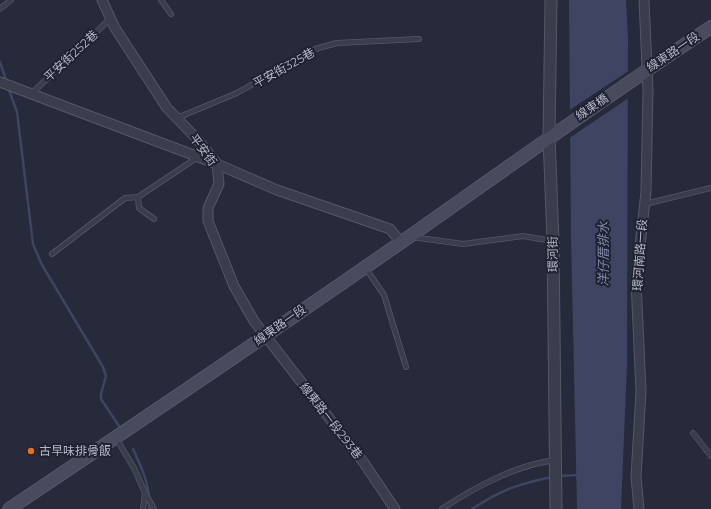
<svg xmlns="http://www.w3.org/2000/svg" width="711" height="509" font-family="Montserrat,'Noto Sans TC',sans-serif">
  <style>
    .water { fill: #3e4461 }
    .pier { fill: #262a3a }
    .lines { fill: none; stroke-linecap: round; stroke-linejoin: round }
    .stream { stroke: #3e4461; stroke-width: 2.5 }
    .service-casing { stroke: #555866; stroke-width: 6 }
    .minor-casing { stroke: #555866; stroke-width: 11 }
    .tertiary-casing { stroke: #555866; stroke-width: 13 }
    .secondary-casing { stroke: #555866; stroke-width: 14 }
    .service { stroke: #3a3d4b; stroke-width: 4.5 }
    .minor { stroke: #3a3d4b; stroke-width: 9 }
    .tertiary { stroke: #3a3d4b; stroke-width: 11 }
    .secondary { stroke: #484b5d; stroke-width: 12 }
    .food-dot { fill: #e8710a; stroke: #1f2230; stroke-width: 1.5 }
    .labels { text-anchor: middle; stroke-width: 4; stroke-linejoin: round; paint-order: stroke }
    .street-label { font-size: 12px; fill: #b5b8c6; stroke: #1f2230 }
    .poi-label { font-size: 12px; fill: #b5b8c6; stroke: #1f2230; text-anchor: start }
    .water-label { font-size: 13px; font-style: italic; fill: #8188aa; stroke: #1f2230 }
  </style>
  <rect width="100%" height="100%" fill="#262a3a"/>
  <path class="water" d="M 569,0 L 626,0 L 628,39 L 627,364 L 621,509 L 577,509 L 571,238 Z"/>
  <path class="pier" d="M 630,70 L 630,97 L 568,139 L 568,111 Z"/>
  <g class="lines">
    <g class="stream">
      <path d="M 0,62 L 7,83"/>
      <path d="M 8,87 L 17,112 L 33,244 L 42,265 L 103,367 L 106,376 L 101,394 L 101,399 L 119,426"/>
      <path d="M 133,449 C 142,469 151,486 149,509"/>
      <path d="M 559,476 L 578,475"/>
      <path d="M 472,509 C 501,490 518,484 552,477"/>
    </g>
    <defs>
      <g id="service">
        <path d="M 161,0 L 171,14"/>
        <path d="M 0,9 L 11,0"/>
        <path d="M 31,94 L 111,18"/>
        <path d="M 177,118 L 237,93 L 315,49 L 337,43 L 419,39"/>
        <path d="M 138,197 L 139,208 L 154,219"/>
        <path d="M 645,204 L 711,188"/>
        <path d="M 412,237 L 463,244 L 523,236 L 553,241"/>
        <path d="M 52,254 L 125,198 L 138,197 L 198,157"/>
        <path d="M 365,267 L 384,295 L 406,367"/>
        <path d="M 693,433 L 711,456"/>
        <path d="M 116,438 L 134,468 L 145,493 L 143,509"/>
        <path d="M 145,493 L 154,509"/>
        <path d="M 442,509 C 473,488 518,464 556,460"/>
      </g>
      <g id="minor">
        <path d="M 102,0 L 115,28 L 167,108 L 198,140 L 217,164 L 219,184 L 208,208 L 208,221 L 234,286 L 254,321 L 364,463 L 395,509"/>
        <path d="M 0,82 L 217,164 L 277,190 L 390,229 L 400,241"/>
        <path d="M 639,509 L 636,477 L 641,391 L 636,281 L 646,192 L 648,90 L 644,0"/>
      </g>
      <path id="tertiary" d="M 551,0 L 549,137 L 553,241 L 556,509"/>
      <path id="secondary" d="M 9,509 C 145,418 281,326 416,232 C 514,163 611,93 711,27"/>
    </defs>
    <use href="#service" class="service-casing"/>
    <use href="#minor" class="minor-casing"/>
    <use href="#tertiary" class="tertiary-casing"/>
    <use href="#secondary" class="secondary-casing"/>
    <use href="#service" class="service"/>
    <use href="#minor" class="minor"/>
    <use href="#tertiary" class="tertiary"/>
    <use href="#secondary" class="secondary"/>
  </g>
  <circle class="food-dot" cx="31" cy="451" r="4"/>
  <g class="labels">
    <g class="street-label">
      <text transform="translate(673 52) rotate(-34)" y="4">線東路一段</text>
      <text transform="translate(71 56) rotate(-43)" y="4">平安街252巷</text>
      <text transform="translate(284 68) rotate(-29)" y="4">平安街325巷</text>
      <text transform="translate(592 107) rotate(-34)" y="4">線東橋</text>
      <text transform="translate(203 150) rotate(53)" y="4">平安街</text>
      <text transform="translate(553 254) rotate(-91)" y="4">環河街</text>
      <text transform="translate(640 255) rotate(-86)" y="4">環河南路一段</text>
      <text transform="translate(280 325) rotate(-35)" y="4">線東路一段</text>
      <text transform="translate(331 421) rotate(52)" y="4">線東路一段293巷</text>
    </g>
    <g class="poi-label">
      <text x="39" y="455">古早味排骨飯</text>
    </g>
    <g class="water-label">
      <text transform="translate(603 254) rotate(-90)" y="5">洋仔厝排水</text>
    </g>
  </g>
</svg>
